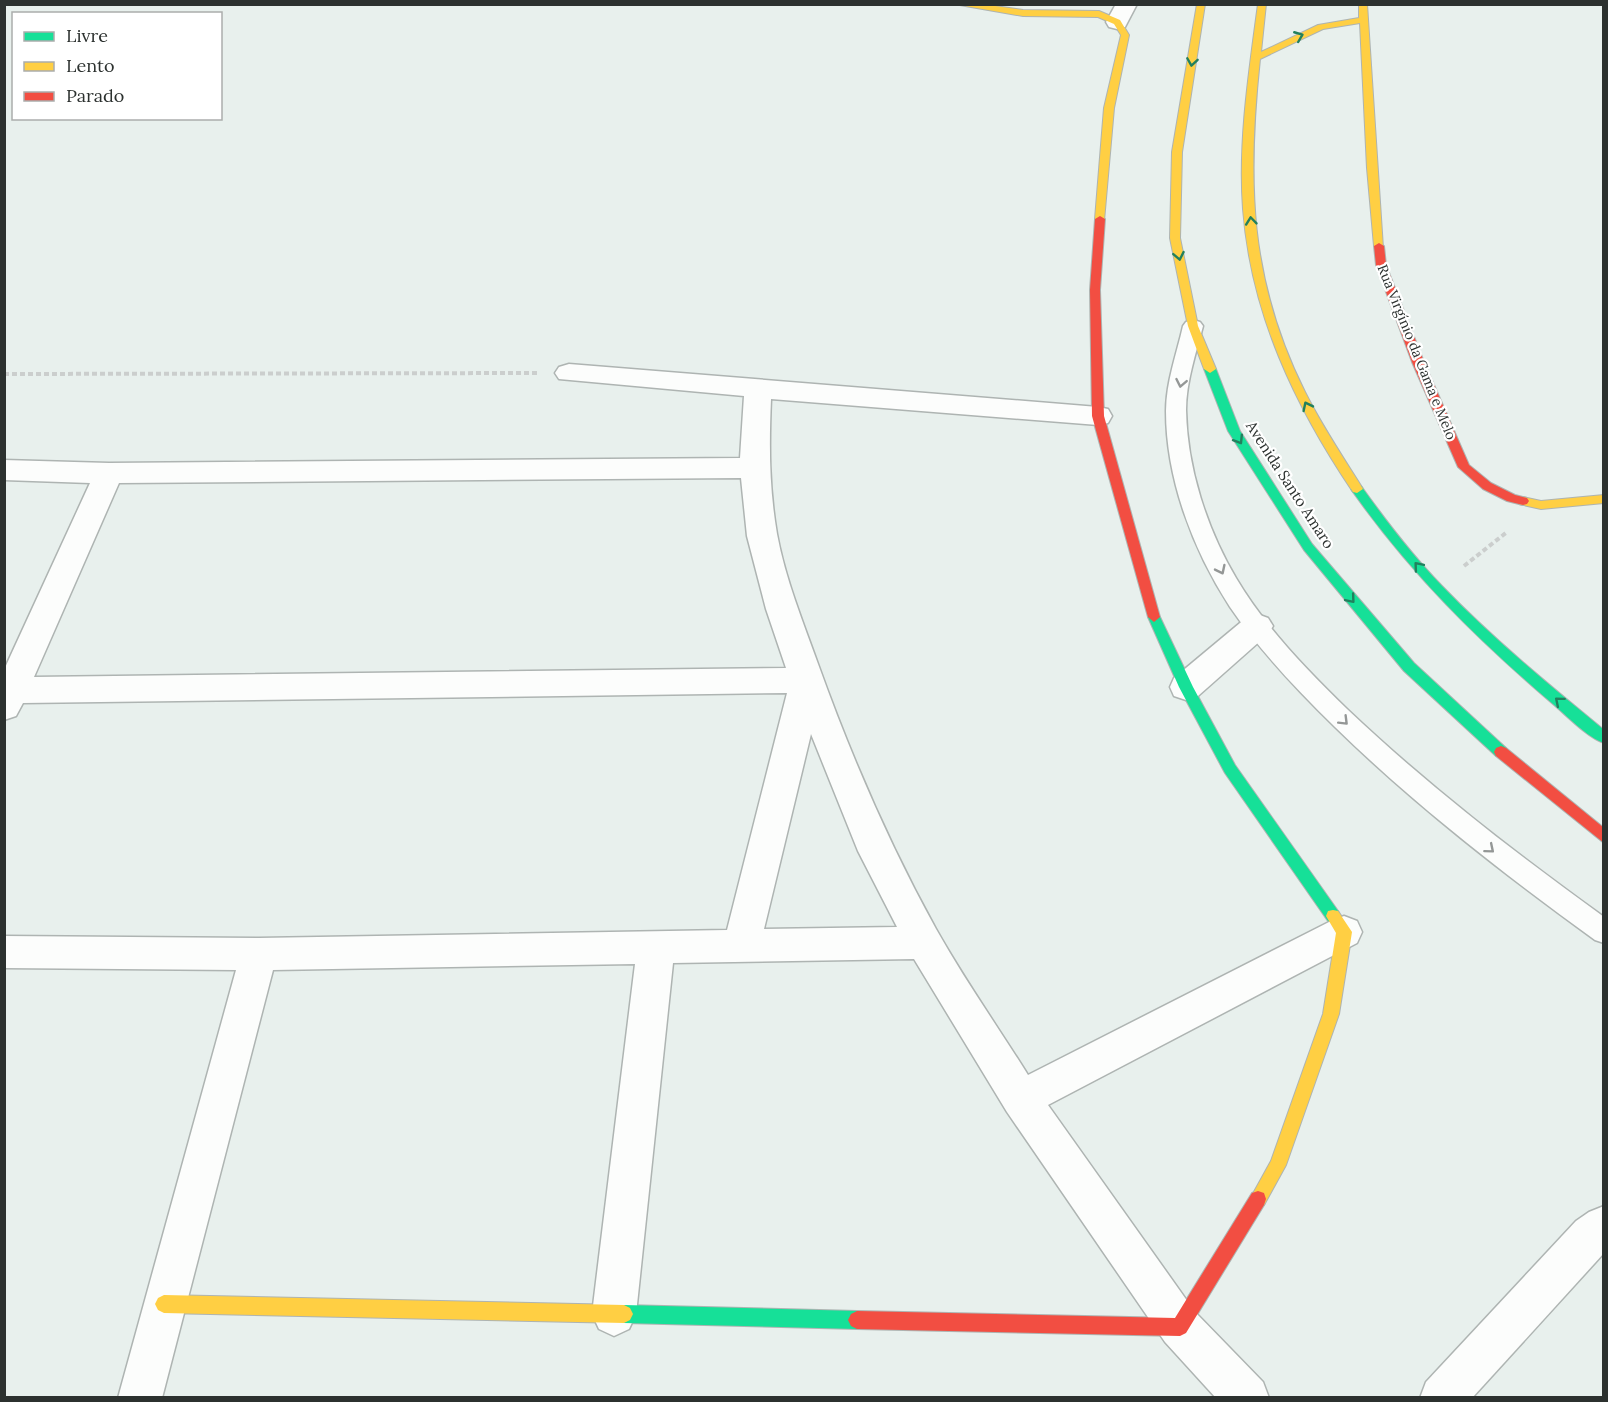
<svg xmlns="http://www.w3.org/2000/svg" width="1608" height="1402" font-family="Lora,serif">
  <style>
    .lines { fill: none; stroke-linecap: round; stroke-linejoin: round }
    .lane-casing { stroke: #aeb4b2; stroke-width: 3 }
    .street-casing { stroke: #aeb4b2; stroke-width: 3 }
    .fast-casing { stroke: #aeb4b2; stroke-width: 2 }
    .slow-casing { stroke: #aeb4b2; stroke-width: 2 }
    .jam-casing { stroke: #aeb4b2; stroke-width: 2 }
    .path { stroke: #cbcecd; stroke-width: 4; stroke-dasharray: 5 3; stroke-linecap: butt }
    .lane { fill: #fcfdfc; fill-rule: evenodd }
    .street { fill: #fcfdfc; fill-rule: evenodd }
    .fast { fill: #16e098; fill-rule: evenodd }
    .slow { fill: #ffcf43; fill-rule: evenodd }
    .jam { fill: #f24e42; fill-rule: evenodd }
    .oneway { stroke: #22805e }
    .oneway2 { stroke: #949796 }
    .labels { text-anchor: middle; stroke-width: 4.5; stroke-linejoin: round; paint-order: stroke }
    .far-street-label { font-size: 14px; fill: #2c312f; stroke: #fff }
    .street-label { font-size: 15px; fill: #2c312f; stroke: #fff }
  </style>
  <rect width="100%" height="100%" fill="#e8f0ed"/>
  <g class="lines">
    <defs>
      <path id="lane" d="M 1193,320 L 1200,322 L 1203,326 C 1196,353 1186,382 1186,410 C 1187,468 1207,529 1236,578 C 1265,627 1306,669 1347,709 C 1427,785 1514,852 1604,917 L 1604,943 L 1595,940 C 1504,874 1415,805 1335,727 C 1297,690 1260,651 1230,607 C 1193,550 1166,479 1166,411 C 1166,382 1177,353 1183,326 L 1186,322 Z"/>
      <g id="street">
        <path d="M 1116,4 L 1137,4 L 1125,27 L 1117,29 L 1109,27 L 1106,22 Z"/>
        <path d="M 569,364 L 1098,407 L 1108,409 L 1112,416 L 1108,423 L 1098,425 L 771,399 C 769,446 769,487 777,534 C 785,578 803,622 818,664 C 851,756 889,844 936,929 C 964,979 998,1027 1028,1075 L 1331,921 L 1344,916 L 1357,921 L 1362,932 L 1357,943 L 1048,1105 L 1195,1312 L 1263,1382 L 1269,1398 L 1216,1398 L 1165,1342 L 1007,1112 L 914,959 L 673,963 L 636,1314 L 629,1329 L 614,1336 L 599,1329 L 592,1314 L 635,964 L 273,970 L 162,1398 L 118,1398 L 236,970 L 4,968 L 4,936 L 259,938 L 727,930 L 787,693 L 23,703 L 16,716 L 4,720 L 4,670 L 90,483 L 4,480 L 4,460 L 109,463 L 740,458 L 744,396 L 559,379 L 555,373 L 559,367 ZM 741,478 L 747,536 L 766,609 L 786,668 L 34,677 L 119,483 ZM 811,734 L 858,851 L 897,927 L 764,929 Z"/>
        <path d="M 1257,614 L 1268,618 L 1273,626 L 1268,634 L 1198,696 L 1186,700 L 1174,696 L 1170,687 L 1174,678 L 1246,618 Z"/>
        <path d="M 1604,1206 L 1604,1253 L 1472,1398 L 1420,1398 L 1426,1382 L 1576,1221 L 1589,1212 Z"/>
      </g>
      <g id="fast">
        <path d="M 1210,365 L 1216,369 L 1240,431 L 1312,544 L 1414,663 L 1506,748 L 1508,752 L 1506,756 L 1496,756 L 1404,671 L 1304,550 L 1228,431 L 1204,369 Z"/>
        <path d="M 1357,485 L 1361,486 C 1386,521 1412,555 1442,586 C 1492,638 1548,684 1604,730 L 1604,743 C 1588,738 1566,715 1553,704 C 1476,638 1412,575 1353,492 L 1351,489 L 1353,486 Z"/>
        <path d="M 1154,612 L 1160,617 L 1193,687 L 1235,765 L 1338,911 L 1340,916 L 1338,921 L 1333,922 L 1328,921 L 1225,773 L 1179,687 L 1148,617 Z"/>
        <path d="M 624,1305 L 857,1311 L 863,1314 L 866,1320 L 863,1326 L 857,1329 L 624,1323 L 618,1320 L 615,1314 L 618,1308 Z"/>
      </g>
      <g id="slow">
        <path d="M 954,4 L 981,4 L 1023,10 L 1099,11 L 1120,20 L 1129,35 L 1114,108 L 1104,221 L 1096,221 L 1095,219 L 1104,108 L 1121,35 L 1114,24 L 1098,17 L 1023,16 Z"/>
        <path d="M 1197,4 L 1205,4 L 1182,152 L 1180,238 L 1198,326 L 1216,369 L 1210,373 L 1204,369 L 1188,326 L 1170,238 L 1172,152 Z"/>
        <path d="M 1258,4 L 1266,4 L 1261,52 L 1318,25 L 1359,18 L 1359,4 L 1367,4 L 1383,248 L 1379,249 L 1374,246 L 1367,168 L 1360,23 L 1323,29 L 1260,59 C 1247,181 1249,280 1305,392 C 1322,426 1343,457 1363,489 L 1357,493 L 1353,492 C 1295,406 1251,314 1243,209 C 1238,141 1249,72 1258,4 Z"/>
        <path d="M 1604,495 L 1604,503 L 1541,509 L 1519,504 L 1517,501 L 1523,497 L 1541,501 Z"/>
        <path d="M 1333,910 L 1338,911 L 1352,932 L 1339,1014 L 1286,1165 L 1264,1205 L 1258,1207 L 1252,1205 L 1250,1199 L 1271,1161 L 1323,1014 L 1336,933 L 1326,916 L 1328,911 Z"/>
        <path d="M 164,1295 L 624,1305 L 630,1308 L 633,1314 L 630,1320 L 624,1323 L 164,1313 L 158,1310 L 155,1304 L 158,1298 Z"/>
      </g>
      <g id="jam">
        <path d="M 1100,216 L 1105,219 L 1100,290 L 1104,416 L 1160,617 L 1154,622 L 1148,617 L 1092,416 L 1090,290 L 1095,219 Z"/>
        <path d="M 1379,243 L 1384,246 L 1386,265 L 1424,362 L 1469,465 L 1491,483 L 1515,495 L 1527,498 L 1529,501 L 1527,504 L 1523,505 L 1507,501 L 1483,489 L 1458,467 L 1412,362 L 1376,265 L 1374,246 Z"/>
        <path d="M 1501,746 L 1506,748 L 1604,828 L 1604,843 L 1496,756 L 1494,752 L 1496,748 Z"/>
        <path d="M 1258,1191 L 1264,1193 L 1266,1199 L 1264,1205 L 1186,1333 L 1180,1336 L 857,1329 L 851,1326 L 848,1320 L 851,1314 L 857,1311 L 1175,1318 L 1252,1193 Z"/>
      </g>
    </defs>
    <use href="#lane" class="lane-casing"/>
    <use href="#street" class="street-casing"/>
    <use href="#fast" class="fast-casing"/>
    <use href="#slow" class="slow-casing"/>
    <use href="#jam" class="jam-casing"/>
    <g class="path">
      <path d="M 4,374 L 538,373"/>
      <path d="M 1464,566 L 1507,532"/>
    </g>
    <use href="#lane" class="lane"/>
    <use href="#street" class="street"/>
    <use href="#fast" class="fast"/>
    <use href="#slow" class="slow"/>
    <use href="#jam" class="jam"/>
  </g>
  <defs><path id="oneway-chevron" d="M-2-3.5L2.5 0L-2 3.5" fill="none" stroke-width="1.6" stroke-linecap="round" stroke-linejoin="round" transform="scale(1.5)"/></defs>
  <g class="oneway">
    <use href="#oneway-chevron" transform="translate(1299 36) rotate(-22)"/>
    <use href="#oneway-chevron" transform="translate(1192 62) rotate(99)"/>
    <use href="#oneway-chevron" transform="translate(1251 221) rotate(-96)"/>
    <use href="#oneway-chevron" transform="translate(1179 256) rotate(79)"/>
    <use href="#oneway-chevron" transform="translate(1307 406) rotate(-116)"/>
    <use href="#oneway-chevron" transform="translate(1239 440) rotate(58)"/>
    <use href="#oneway-chevron" transform="translate(1418 566) rotate(-130)"/>
    <use href="#oneway-chevron" transform="translate(1351 599) rotate(50)"/>
    <use href="#oneway-chevron" transform="translate(1559 701) rotate(-140)"/>
  </g>
  <g class="oneway2">
    <use href="#oneway-chevron" transform="translate(1181 383) rotate(101)"/>
    <use href="#oneway-chevron" transform="translate(1221 570) rotate(64)"/>
    <use href="#oneway-chevron" transform="translate(1344 721) rotate(45)"/>
    <use href="#oneway-chevron" transform="translate(1490 849) rotate(40)"/>
  </g>
  <g class="labels">
    <g class="far-street-label">
      <text transform="translate(1417 352) rotate(68)" y="5">Rua Virgínio da Gama e Melo</text>
    </g>
    <g class="street-label">
      <text transform="translate(1290 485) rotate(57)" y="5">Avenida Santo Amaro</text>
    </g>
  </g>
  <rect width="1608" height="1402" fill="none" stroke="#2c312f" stroke-width="12"/>
  <rect x="12" y="12" width="210" height="108" fill="#ffffff" stroke="#abadac" stroke-width="1.5"/>
  <rect x="24" y="32" width="30" height="9" fill="#16e098" stroke="#abadac" stroke-width="1.5"/>
  <text x="66" y="42" font-size="18" fill="#2c312f">Livre</text>
  <rect x="24" y="62" width="30" height="9" fill="#ffcf43" stroke="#abadac" stroke-width="1.5"/>
  <text x="66" y="72" font-size="18" fill="#2c312f">Lento</text>
  <rect x="24" y="92" width="30" height="9" fill="#f24e42" stroke="#abadac" stroke-width="1.5"/>
  <text x="66" y="102" font-size="18" fill="#2c312f">Parado</text>
</svg>
